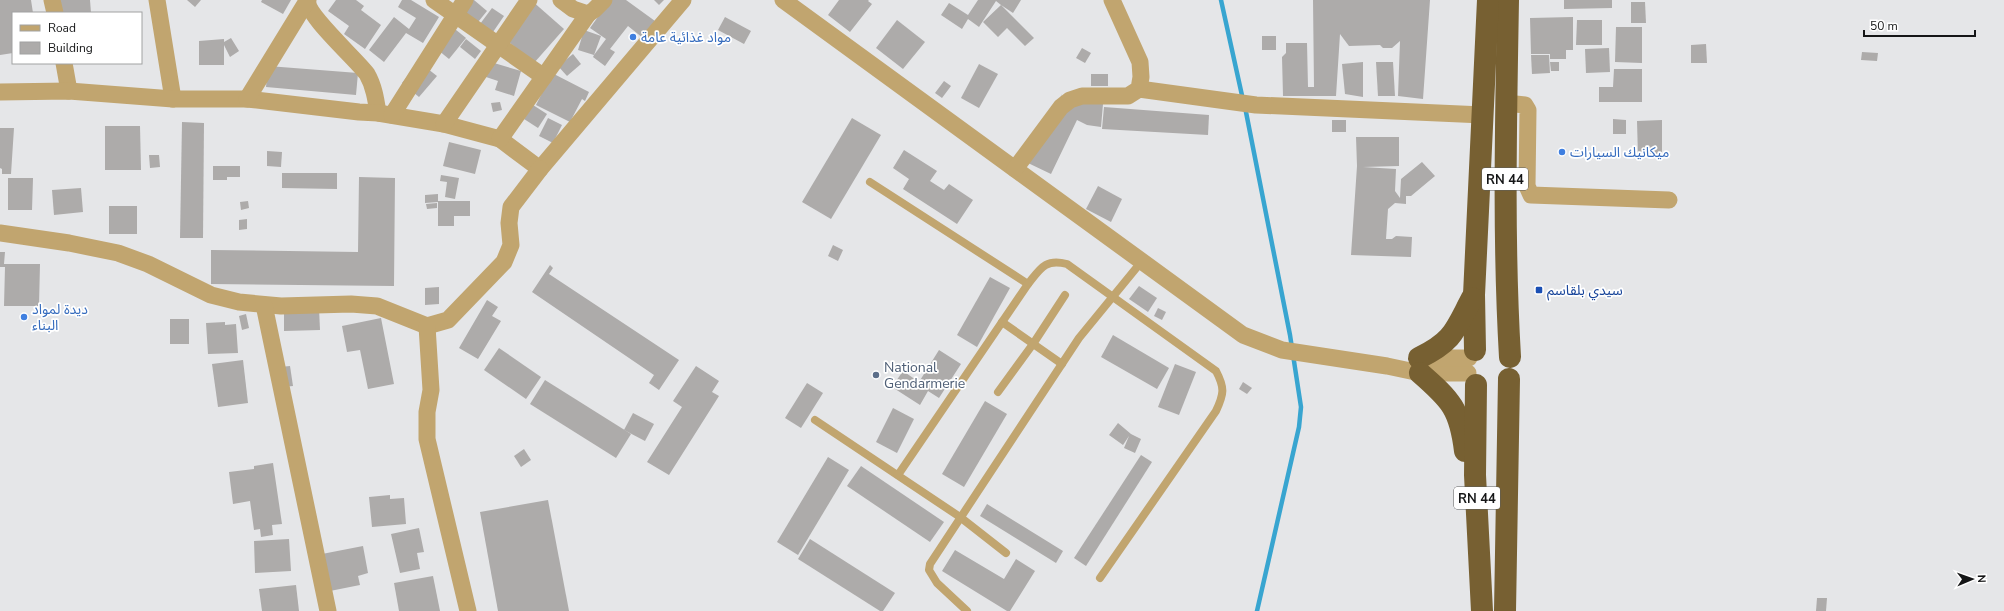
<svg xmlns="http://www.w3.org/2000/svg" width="2004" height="611" font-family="'Nunito Sans','Noto Sans Arabic',sans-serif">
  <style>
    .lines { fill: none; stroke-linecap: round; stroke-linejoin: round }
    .stream { stroke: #38a5d0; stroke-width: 4.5 }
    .building { fill: #adabaa }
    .lane { stroke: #c1a56f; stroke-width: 8 }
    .street { stroke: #c1a56f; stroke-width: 17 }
    .highway { stroke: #776032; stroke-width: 22 }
    .shop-dot { fill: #3f7fe0; stroke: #fff; stroke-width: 1.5 }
    .transit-dot { fill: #1a4fb4; stroke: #fff; stroke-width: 1.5 }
    .service-dot { fill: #5c6f8a; stroke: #fff; stroke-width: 1.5 }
    .labels { text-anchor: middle; stroke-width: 3.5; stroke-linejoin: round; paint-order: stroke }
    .shield { fill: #fff; stroke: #5b5c5d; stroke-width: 1 }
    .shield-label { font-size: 13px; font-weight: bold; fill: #151617 }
    .shop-label { font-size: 14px; fill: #366cbe; stroke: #fff; text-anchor: start }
    .transit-label { font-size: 14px; fill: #164399; stroke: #fff; text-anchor: start }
    .service-label { font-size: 14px; fill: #4e5e75; stroke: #fff; text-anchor: start }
  </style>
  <rect width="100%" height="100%" fill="#e5e6e8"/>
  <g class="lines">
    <g class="stream">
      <path d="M 1221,0 L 1243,100"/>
      <path d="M 1245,107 L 1290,335 L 1301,407 L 1299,427 L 1257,611"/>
    </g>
  </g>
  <g class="building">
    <path d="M 0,0 L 31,0 L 33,13 L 13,13 L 13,53 L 0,55 Z"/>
    <path d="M 60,0 L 90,0 L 91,13 L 61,13 Z"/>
    <path d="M 187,0 L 201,0 L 195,7 Z"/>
    <path d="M 262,0 L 291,0 L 283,14 L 261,2 Z"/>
    <path d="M 336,0 L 356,0 L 364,6 L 361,10 L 381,25 L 365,49 L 344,34 L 349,26 L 328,11 Z"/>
    <path d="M 402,0 L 411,0 L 439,17 L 423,43 L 406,33 L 384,62 L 369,50 L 394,17 L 409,29 L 416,18 L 398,7 Z"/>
    <path d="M 468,0 L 474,0 L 487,11 L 474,27 L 457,13 Z"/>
    <path d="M 531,0 L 564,29 L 534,63 L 503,37 Z"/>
    <path d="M 610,0 L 626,0 L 655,21 L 643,38 L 628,26 L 610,49 L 615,52 L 605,66 L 593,57 L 594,55 L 578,50 L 584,30 L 601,36 L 594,55 L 606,39 L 590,28 Z"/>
    <path d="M 654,0 L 664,0 L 659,5 Z"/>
    <path d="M 839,0 L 869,0 L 868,1 L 872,4 L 850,32 L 828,15 Z"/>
    <path d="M 978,0 L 1021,0 L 1013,13 L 1001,5 L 1034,38 L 1025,46 L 1007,28 L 998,37 L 983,22 L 1001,5 L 996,1 L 979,27 L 968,19 L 962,29 L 941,15 L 949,3 L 968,15 Z"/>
    <path d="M 1313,0 L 1430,0 L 1423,99 L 1398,96 L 1400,41 L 1392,48 L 1383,48 L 1380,45 L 1349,46 L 1340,34 L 1336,96 L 1283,96 L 1282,57 L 1286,53 L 1286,43 L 1307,43 L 1308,87 L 1314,87 Z"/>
    <path d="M 1564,0 L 1612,0 L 1612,8 L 1564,9 Z"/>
    <path d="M 1631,2 L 1645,2 L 1646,23 L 1631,23 Z"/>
    <path d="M 492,8 L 504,16 L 493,32 L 480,24 Z"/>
    <path d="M 725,17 L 751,31 L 744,44 L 718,30 Z"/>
    <path d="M 1573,17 L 1573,50 L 1566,50 L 1566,59 L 1550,59 L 1550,54 L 1531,54 L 1530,18 Z"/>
    <path d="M 897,20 L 925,42 L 903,69 L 876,48 Z"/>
    <path d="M 1577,20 L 1602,20 L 1602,45 L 1576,45 Z"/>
    <path d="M 450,25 L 466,38 L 449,59 L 433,46 Z"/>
    <path d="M 1616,27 L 1642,27 L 1642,63 L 1615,62 Z"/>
    <rect x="1262" y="36" width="14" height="14"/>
    <path d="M 231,38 L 239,51 L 230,57 L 224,45 L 224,65 L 199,65 L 199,41 L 224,39 L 224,42 Z"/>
    <path d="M 466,39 L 481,51 L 475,59 L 460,47 Z"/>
    <path d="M 1706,44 L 1707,63 L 1691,63 L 1691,45 Z"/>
    <path d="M 1082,48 L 1091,53 L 1085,63 L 1076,58 Z"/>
    <path d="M 1609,48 L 1610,72 L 1586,73 L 1585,49 Z"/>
    <path d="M 1862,52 L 1878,53 L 1877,61 L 1861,60 Z"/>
    <path d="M 573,54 L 581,64 L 567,76 L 558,66 Z"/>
    <path d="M 1531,55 L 1549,55 L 1550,73 L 1532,74 Z"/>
    <path d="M 484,60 L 521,71 L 514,96 L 495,90 L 498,81 L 480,75 Z"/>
    <path d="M 419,62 L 437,76 L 419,97 L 402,83 Z"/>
    <path d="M 1363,62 L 1363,97 L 1345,94 L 1342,64 Z"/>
    <path d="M 1376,62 L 1393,62 L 1395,96 L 1378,96 Z"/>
    <path d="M 1550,62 L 1559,62 L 1559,71 L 1551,71 Z"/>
    <path d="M 979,64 L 998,74 L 979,108 L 961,98 Z"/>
    <path d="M 268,66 L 358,73 L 356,95 L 266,87 Z"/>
    <path d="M 1614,69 L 1642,69 L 1642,102 L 1599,102 L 1599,87 L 1613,87 Z"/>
    <path d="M 552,73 L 589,92 L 585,101 L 582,99 L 570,122 L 536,105 Z"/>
    <rect x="1091" y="74" width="17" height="12"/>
    <path d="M 944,81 L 951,86 L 942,98 L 935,93 Z"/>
    <path d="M 1062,94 L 1061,98 L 1103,104 L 1101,127 L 1087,125 L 1077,120 L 1051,174 L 1028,163 Z"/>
    <path d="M 500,102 L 502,110 L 493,112 L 491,103 Z"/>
    <path d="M 533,105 L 547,114 L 538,128 L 524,119 Z"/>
    <path d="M 1104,107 L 1209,115 L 1208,135 L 1102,129 Z"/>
    <path d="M 548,118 L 562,125 L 553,143 L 539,136 Z"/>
    <path d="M 852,118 L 881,135 L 831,219 L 802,202 Z"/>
    <path d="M 1613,119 L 1626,120 L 1626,134 L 1613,134 Z"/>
    <rect x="1332" y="120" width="14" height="12"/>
    <path d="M 1662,120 L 1662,156 L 1638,157 L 1637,121 Z"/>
    <path d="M 182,122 L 204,123 L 203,238 L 180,238 Z"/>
    <path d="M 105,126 L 140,126 L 141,170 L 105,170 Z"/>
    <path d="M 0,128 L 14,128 L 11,174 L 2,174 L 2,169 L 0,168 Z"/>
    <path d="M 1356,137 L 1399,137 L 1399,166 L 1363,167 L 1396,169 L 1395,191 L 1400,198 L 1401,179 L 1422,162 L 1435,176 L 1411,196 L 1406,196 L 1406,204 L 1395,203 L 1388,209 L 1386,239 L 1392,239 L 1396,236 L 1412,237 L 1411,257 L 1351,255 L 1357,166 Z"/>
    <path d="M 449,142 L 481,150 L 475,174 L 443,166 Z"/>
    <path d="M 904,150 L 937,171 L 930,181 L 944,190 L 949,184 L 973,200 L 957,224 L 903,189 L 909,179 L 893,168 Z"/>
    <path d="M 267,151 L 282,152 L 281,167 L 267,166 Z"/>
    <path d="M 149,155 L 159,155 L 160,167 L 150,168 Z"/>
    <path d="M 213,166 L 240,166 L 240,177 L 227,177 L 227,180 L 213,180 Z"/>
    <path d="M 282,173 L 337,173 L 337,189 L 282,188 Z"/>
    <path d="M 441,175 L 459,178 L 455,199 L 445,197 L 447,182 L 440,181 Z"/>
    <path d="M 359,177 L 395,178 L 394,286 L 211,284 L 211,250 L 358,252 Z"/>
    <path d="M 8,178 L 33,178 L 32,210 L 8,210 Z"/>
    <path d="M 1098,186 L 1122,199 L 1111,222 L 1086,209 Z"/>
    <path d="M 81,188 L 83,212 L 54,215 L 52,190 Z"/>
    <path d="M 438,194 L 438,202 L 425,203 L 425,195 Z"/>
    <path d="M 248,201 L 249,208 L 241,210 L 240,202 Z"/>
    <path d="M 438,201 L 470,201 L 470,216 L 454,216 L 454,226 L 438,226 Z"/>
    <path d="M 437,203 L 437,208 L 427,209 L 426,204 Z"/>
    <rect x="109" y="206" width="28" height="28"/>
    <path d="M 247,219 L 247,229 L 239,230 L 239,220 Z"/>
    <path d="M 833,245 L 843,250 L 838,261 L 828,256 Z"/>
    <path d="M 0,252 L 5,252 L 4,264 L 40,264 L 39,306 L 4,306 L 5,267 L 0,267 Z"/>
    <path d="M 550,265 L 553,268 L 549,274 L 679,360 L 659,390 L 649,383 L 654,375 L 532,292 Z"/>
    <path d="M 990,277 L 1010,288 L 977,347 L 957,335 Z"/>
    <path d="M 1139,286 L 1157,298 L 1148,312 L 1129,299 Z"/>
    <path d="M 439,287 L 439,304 L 425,305 L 425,288 Z"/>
    <path d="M 487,300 L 498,307 L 492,316 L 501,321 L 478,359 L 459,348 Z"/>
    <path d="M 319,308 L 320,330 L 284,331 L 284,309 Z"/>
    <path d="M 1158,308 L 1166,312 L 1162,320 L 1154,316 Z"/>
    <path d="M 246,314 L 249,328 L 242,330 L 239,316 Z"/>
    <path d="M 381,318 L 394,384 L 368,389 L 360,350 L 347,352 L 342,326 Z"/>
    <rect x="170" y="319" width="19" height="25"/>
    <path d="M 225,322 L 225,325 L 236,324 L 238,353 L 208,354 L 206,323 Z"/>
    <path d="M 1113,335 L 1169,368 L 1157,389 L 1101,357 Z"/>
    <path d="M 499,348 L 541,377 L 526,399 L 484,370 Z"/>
    <path d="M 939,350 L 961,364 L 939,398 L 928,391 L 920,405 L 892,387 L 903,371 L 919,382 Z"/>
    <path d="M 243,360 L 248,403 L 218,407 L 212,364 Z"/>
    <path d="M 1175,364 L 1196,372 L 1179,415 L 1158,407 Z"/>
    <path d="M 290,366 L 293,386 L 283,387 L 280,367 Z"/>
    <path d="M 696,366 L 719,381 L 712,392 L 719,396 L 669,475 L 647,462 L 682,407 L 673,401 Z"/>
    <path d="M 545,380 L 631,434 L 616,458 L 530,404 Z"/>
    <path d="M 1243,382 L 1252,388 L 1247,394 L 1239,389 Z"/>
    <path d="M 807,383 L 823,393 L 801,428 L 785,418 Z"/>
    <path d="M 985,401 L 1007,414 L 964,487 L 942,474 Z"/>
    <path d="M 893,408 L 914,419 L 897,453 L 876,442 Z"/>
    <path d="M 633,413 L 654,424 L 645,441 L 624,430 Z"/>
    <path d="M 1118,423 L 1131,434 L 1141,439 L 1135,453 L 1124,448 L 1129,436 L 1123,445 L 1109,435 Z"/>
    <path d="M 524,449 L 531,460 L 521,467 L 514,456 Z"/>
    <path d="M 1141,455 L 1152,462 L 1086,566 L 1074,558 Z"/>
    <path d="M 828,457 L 849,470 L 798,555 L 777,542 Z"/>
    <path d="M 273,463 L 282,524 L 272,525 L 273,535 L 261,537 L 260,529 L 254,530 L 250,501 L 233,504 L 229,472 L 254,469 L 254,466 Z"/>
    <path d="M 861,466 L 944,522 L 930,542 L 847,486 Z"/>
    <path d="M 390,495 L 390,499 L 404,498 L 406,524 L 372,527 L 369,497 Z"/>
    <path d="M 548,500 L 569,611 L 498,611 L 480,512 Z"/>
    <path d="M 987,504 L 1063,551 L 1056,563 L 980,516 Z"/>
    <path d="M 419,528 L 424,552 L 417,553 L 420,569 L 400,573 L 391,534 Z"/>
    <path d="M 289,539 L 291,571 L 255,573 L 254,541 Z"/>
    <path d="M 810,539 L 895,593 L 883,611 L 880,611 L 798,559 Z"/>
    <path d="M 363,546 L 368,573 L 358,576 L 360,585 L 330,591 L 322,554 Z"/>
    <path d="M 955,550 L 1004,579 L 1016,559 L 1035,571 L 1010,611 L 1007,611 L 942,571 Z"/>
    <path d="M 433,576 L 440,611 L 399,611 L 394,583 Z"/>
    <path d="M 296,585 L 299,611 L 262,611 L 259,589 Z"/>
    <path d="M 1817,598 L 1827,598 L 1826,611 L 1816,611 Z"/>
  </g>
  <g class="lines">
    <g class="lane">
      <path d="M 870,182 L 1028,284 C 1040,269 1045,258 1067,264 L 1216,371 C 1225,388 1224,394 1216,411 L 1100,578"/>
      <path d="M 1002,322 L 1062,364"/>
      <path d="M 998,392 L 1033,344 L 1065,295"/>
      <path d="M 815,420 L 960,517 L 1006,553"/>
      <path d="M 898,475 L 1028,284"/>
      <path d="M 967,611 L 937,583 L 929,570 L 930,564 L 1079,338 L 1142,261"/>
    </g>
    <g class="street">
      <path d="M 52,0 L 55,13"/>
      <path d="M 157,0 L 173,99"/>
      <path d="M 308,0 C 305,14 356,59 367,74 C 374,86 376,100 378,113"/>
      <path d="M 434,0 L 544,77"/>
      <path d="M 561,0 L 573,9 L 588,14 L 594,10 L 604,0"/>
      <path d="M 783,0 L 1243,335 L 1282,350 L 1387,366 L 1420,373 L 1468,373"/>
      <path d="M 64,63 L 69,91"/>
      <path d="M 1139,89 L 1256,105 L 1483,115"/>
      <path d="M 0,92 L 69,91 L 173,99 L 247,99 L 359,112 L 378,113 L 444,124 L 500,139 L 540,169 L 683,0"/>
      <path d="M 247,99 L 307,1"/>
      <path d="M 1506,103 L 1525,105 L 1528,110 L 1527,186 L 1531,195 L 1669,200"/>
      <path d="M 392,115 L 465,0"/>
      <path d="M 444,124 L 529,0"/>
      <path d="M 500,139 L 588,14"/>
      <path d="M 1015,169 L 1061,107 L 1070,100 L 1082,96 L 1128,96 L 1139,89 L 1141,77 L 1140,62 L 1112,0"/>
      <path d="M 0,233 L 69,243 L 118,253 L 148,264 L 211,295 L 239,302 L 281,306 L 351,304 L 377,306 L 427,326 L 448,320 L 504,262 L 511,245 L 509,223 L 511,207 L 540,169"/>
      <path d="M 264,305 L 328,611"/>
      <path d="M 427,326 L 431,390 L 427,412 L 427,439 L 468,611"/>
      <path d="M 1418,358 L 1469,358"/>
    </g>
    <g class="highway">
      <path d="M 1508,0 C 1506,119 1503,238 1510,357"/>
      <path d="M 1475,350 L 1474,295 L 1488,0"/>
      <path d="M 1419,358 C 1454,341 1455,330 1472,298"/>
      <path d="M 1420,373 C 1451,400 1460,409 1465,451"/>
      <path d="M 1476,385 L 1475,475 L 1482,611"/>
      <path d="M 1505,611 L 1509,379"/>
    </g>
  </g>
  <g class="shop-dot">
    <circle cx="633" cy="37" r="4"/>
    <circle cx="1562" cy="152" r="4"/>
    <circle cx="24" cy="317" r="4"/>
  </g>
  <rect class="transit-dot" x="1535" y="286" width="8" height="8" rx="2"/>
  <circle class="service-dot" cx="876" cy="375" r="4"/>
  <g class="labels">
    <g class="shield">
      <rect x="1482" y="168" width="46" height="22" rx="3"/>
      <rect x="1454" y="487" width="46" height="22" rx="3"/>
    </g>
    <g class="shield-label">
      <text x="1505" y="184">RN 44</text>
      <text x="1477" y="503">RN 44</text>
    </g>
    <g class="shop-label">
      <text x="641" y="42">مواد غذائية عامة</text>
      <text x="1570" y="157">ميكانيك السيارات</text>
      <text x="32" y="314">ديدة لمواد<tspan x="32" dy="16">البناء</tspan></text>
    </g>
    <g class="transit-label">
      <text x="1547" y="295">سيدي بلقاسم</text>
    </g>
    <g class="service-label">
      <text x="884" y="372">National<tspan x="884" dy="16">Gendarmerie</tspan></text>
    </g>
  </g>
  <rect x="12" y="12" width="130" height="52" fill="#ffffff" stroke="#a1a2a2"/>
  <rect x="20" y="25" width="20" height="6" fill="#c1a56f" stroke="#a1a2a2"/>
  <text x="48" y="32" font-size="12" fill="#151617">Road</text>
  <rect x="20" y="42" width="20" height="12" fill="#adabaa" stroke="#a1a2a2"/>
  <text x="48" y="52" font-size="12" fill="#151617">Building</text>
  <g transform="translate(1972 579) rotate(88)" stroke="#ffffff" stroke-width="3" paint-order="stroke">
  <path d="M0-3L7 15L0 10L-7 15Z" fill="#151617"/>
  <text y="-6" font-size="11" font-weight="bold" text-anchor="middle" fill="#151617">N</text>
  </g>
  <path d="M1864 30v6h111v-6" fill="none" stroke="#151617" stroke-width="2"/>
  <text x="1870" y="30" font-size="12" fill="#151617" stroke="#ffffff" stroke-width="3" paint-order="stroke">50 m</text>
</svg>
